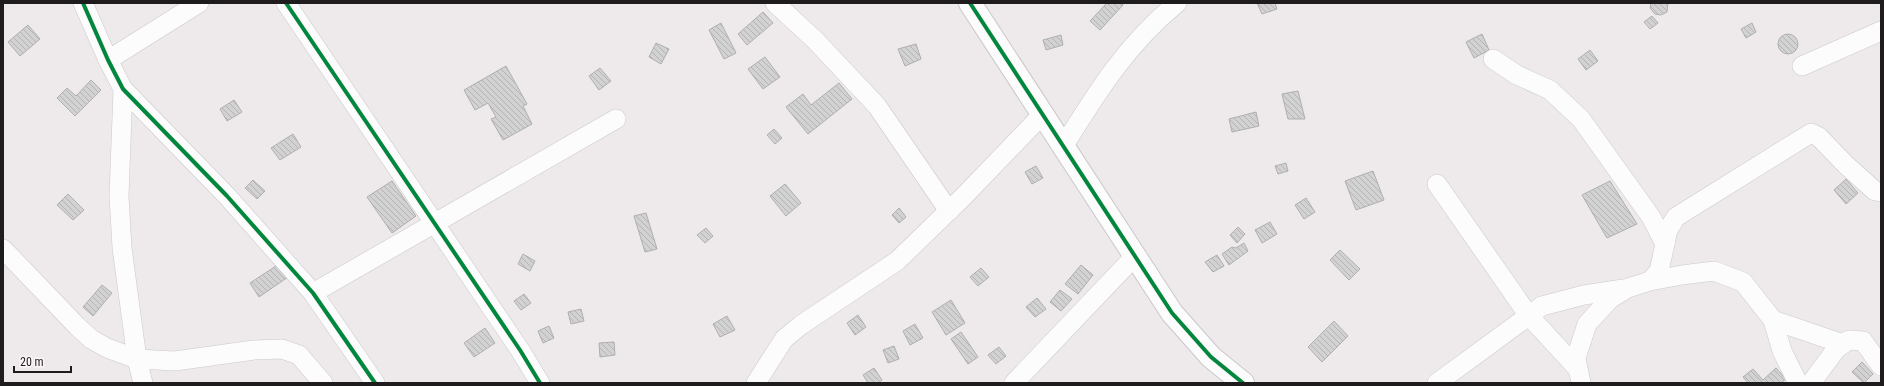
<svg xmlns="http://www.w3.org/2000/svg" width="1884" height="386" font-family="'Roboto Condensed',sans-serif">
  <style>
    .building { fill: url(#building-back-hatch); stroke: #afafb0 }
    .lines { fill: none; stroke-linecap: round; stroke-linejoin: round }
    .minor-casing { stroke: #cbc8c9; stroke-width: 20 }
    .tertiary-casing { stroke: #cbc8c9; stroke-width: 24 }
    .minor { stroke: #fcfcfc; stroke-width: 19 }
    .tertiary { stroke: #fcfcfc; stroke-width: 22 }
    .cycleway-casing { stroke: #fdf5f7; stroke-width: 6 }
    .cycleway { stroke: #00873e; stroke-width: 4 }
  </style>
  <defs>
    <pattern id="building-back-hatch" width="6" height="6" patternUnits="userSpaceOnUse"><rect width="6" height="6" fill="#d2d2d3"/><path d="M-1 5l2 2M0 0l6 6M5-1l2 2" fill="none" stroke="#b4b4b5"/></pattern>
  </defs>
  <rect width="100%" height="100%" fill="#eeeaeb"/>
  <g class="building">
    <path d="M 1107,3 L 1121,3 L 1123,5 L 1100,30 L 1090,21 Z"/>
    <path d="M 1257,3 L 1275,3 L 1277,9 L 1262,14 Z"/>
    <path d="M 1651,3 L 1668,3 L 1667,12 L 1661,15 L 1655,14 L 1650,8 Z"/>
    <path d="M 763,12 L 773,23 L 747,45 L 738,34 Z"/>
    <path d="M 1652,16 L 1658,23 L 1650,29 L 1644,22 Z"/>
    <path d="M 721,23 L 736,53 L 724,59 L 709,30 Z"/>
    <path d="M 1752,23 L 1756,32 L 1746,38 L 1741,29 Z"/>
    <path d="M 28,25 L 40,39 L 20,56 L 8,42 Z"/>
    <path d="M 1482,34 L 1489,50 L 1474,58 L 1466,42 Z"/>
    <circle cx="1788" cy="44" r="10"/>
    <path d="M 1061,35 L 1063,45 L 1046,50 L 1043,40 Z"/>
    <path d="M 656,43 L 669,49 L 661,64 L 649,57 Z"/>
    <path d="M 916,44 L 921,59 L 905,66 L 898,49 Z"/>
    <path d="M 1590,50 L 1598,61 L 1586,70 L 1578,59 Z"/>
    <path d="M 765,57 L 780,77 L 763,89 L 748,69 Z"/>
    <path d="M 506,66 L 527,104 L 523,106 L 532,124 L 503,140 L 491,119 L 496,117 L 488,103 L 475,110 L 464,90 Z"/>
    <path d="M 600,68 L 611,81 L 599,90 L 589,76 Z"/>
    <path d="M 91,80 L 101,90 L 75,116 L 57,98 L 67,88 L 76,96 Z"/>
    <path d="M 839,83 L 852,99 L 808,134 L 786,107 L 803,94 L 811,105 Z"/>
    <path d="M 1298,91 L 1305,119 L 1288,119 L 1282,94 Z"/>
    <path d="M 234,100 L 242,112 L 227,121 L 220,109 Z"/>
    <path d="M 1256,112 L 1259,126 L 1232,132 L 1229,119 Z"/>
    <path d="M 774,129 L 782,138 L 775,144 L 767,135 Z"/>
    <path d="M 293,134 L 301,147 L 280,160 L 271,148 Z"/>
    <path d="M 1286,163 L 1288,171 L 1278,174 L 1275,166 Z"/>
    <path d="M 1036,166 L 1043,178 L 1032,184 L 1025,172 Z"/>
    <path d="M 1373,171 L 1384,200 L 1356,210 L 1345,181 Z"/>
    <path d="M 1846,179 L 1858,193 L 1846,204 L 1834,190 Z"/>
    <path d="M 253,180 L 265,191 L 257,199 L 245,188 Z"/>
    <path d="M 392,181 L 416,216 L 392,233 L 367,197 Z"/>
    <path d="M 1610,181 L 1637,224 L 1607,238 L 1582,195 Z"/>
    <path d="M 785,184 L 801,203 L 786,216 L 770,196 Z"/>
    <path d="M 68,194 L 84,210 L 73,220 L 57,205 Z"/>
    <path d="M 1306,198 L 1315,212 L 1304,219 L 1295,205 Z"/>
    <path d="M 899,208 L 906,217 L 899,223 L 892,215 Z"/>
    <path d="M 646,213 L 657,249 L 645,252 L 634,216 Z"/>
    <path d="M 1270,222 L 1277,234 L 1262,243 L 1255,230 Z"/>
    <path d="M 1238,227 L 1245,234 L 1237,243 L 1230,235 Z"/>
    <path d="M 706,228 L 713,236 L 705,243 L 697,235 Z"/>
    <path d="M 1244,243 L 1248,251 L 1229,265 L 1222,254 L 1232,247 L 1236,248 Z"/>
    <path d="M 1340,250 L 1360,269 L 1349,280 L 1330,260 Z"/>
    <path d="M 523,254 L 535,261 L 530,271 L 518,264 Z"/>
    <path d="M 1217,255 L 1224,266 L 1213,272 L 1205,262 Z"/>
    <path d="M 279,264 L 288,277 L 259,297 L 250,283 Z"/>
    <path d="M 1081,265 L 1093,275 L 1078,294 L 1065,284 Z"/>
    <path d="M 981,268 L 989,277 L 978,286 L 970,277 Z"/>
    <path d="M 102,285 L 112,293 L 93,316 L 83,307 Z"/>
    <path d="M 1060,290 L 1072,299 L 1061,311 L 1050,302 Z"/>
    <path d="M 524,294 L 531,303 L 521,310 L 514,301 Z"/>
    <path d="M 1037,298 L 1046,309 L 1035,317 L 1026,307 Z"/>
    <path d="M 951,300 L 965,323 L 946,335 L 932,312 Z"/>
    <path d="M 581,309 L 584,321 L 571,324 L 568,312 Z"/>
    <path d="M 858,315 L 866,327 L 855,335 L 847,323 Z"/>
    <path d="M 727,316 L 735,330 L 720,337 L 713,324 Z"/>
    <path d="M 1334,321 L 1348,336 L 1322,362 L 1308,347 Z"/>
    <path d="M 915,324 L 923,338 L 910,345 L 903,331 Z"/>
    <path d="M 549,326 L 554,338 L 543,343 L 538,331 Z"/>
    <path d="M 485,328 L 495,343 L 474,357 L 464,343 Z"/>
    <path d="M 961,332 L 978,357 L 968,364 L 951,339 Z"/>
    <path d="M 614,342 L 615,355 L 600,357 L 599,343 Z"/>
    <path d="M 894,346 L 899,359 L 888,363 L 883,350 Z"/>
    <path d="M 999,347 L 1006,356 L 996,364 L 988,355 Z"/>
    <path d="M 1862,362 L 1873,374 L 1864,383 L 1852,372 Z"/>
    <path d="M 874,368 L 882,380 L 878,383 L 868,383 L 863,375 Z"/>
    <path d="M 1776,368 L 1786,379 L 1781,383 L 1748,383 L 1743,377 L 1753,369 L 1763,380 Z"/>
  </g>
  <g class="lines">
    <defs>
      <g id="minor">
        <path d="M 83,3 L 108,60 L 123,89 L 227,196 L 313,293 L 375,383"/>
        <path d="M 286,3 L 520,350 L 540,383"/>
        <path d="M 775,3 L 815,40 L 877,106 L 949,211"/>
        <path d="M 1493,59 L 1517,75 L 1550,90 L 1581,119 L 1651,217 L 1665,244"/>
        <path d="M 108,60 L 199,3"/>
        <path d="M 1802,66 L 1881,31"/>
        <path d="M 123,89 L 119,196 L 122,248 L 137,359 L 143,383"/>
        <path d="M 1063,147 C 1097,92 1127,44 1177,3"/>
        <path d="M 1437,184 L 1529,316 L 1578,369"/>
        <path d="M 3,249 L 77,326 L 91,339 L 107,348 L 137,359 L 175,361 L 254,350 L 282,349 L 299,355 L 323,383"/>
        <path d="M 1650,281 L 1659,271 L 1668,230 L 1676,217 L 1811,133 L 1819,137 L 1846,165 L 1875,191 L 1881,192"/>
        <path d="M 313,293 L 616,119"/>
        <path d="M 1773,320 L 1782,351 L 1798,383"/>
        <path d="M 756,383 L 784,339 L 801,325 L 897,261 L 964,196 L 1042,115"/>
        <path d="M 1014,383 L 1134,257"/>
        <path d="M 1437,383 L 1542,306 L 1584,295 L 1623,289"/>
        <path d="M 1581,383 L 1576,358 L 1587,324 L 1610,299 L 1628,288 L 1650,281 L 1682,275 L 1714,271 L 1743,282 L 1773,320 L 1843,344"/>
        <path d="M 1811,383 L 1837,348 L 1849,340 L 1863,341 L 1881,366"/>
      </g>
      <path id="tertiary" d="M 970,3 L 1172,313 L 1211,357 L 1243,383"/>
    </defs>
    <use href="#minor" class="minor-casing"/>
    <use href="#tertiary" class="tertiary-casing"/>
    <use href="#minor" class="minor"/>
    <use href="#tertiary" class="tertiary"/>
    <defs>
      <g id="cycleway">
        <path d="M 83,3 L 108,60 L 123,89 L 227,196 L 313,293 L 375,383"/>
        <path d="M 286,3 L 520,350 L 540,383"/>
        <path d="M 970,3 L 1172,313 L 1211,357 L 1243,383"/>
      </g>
    </defs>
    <use href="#cycleway" class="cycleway-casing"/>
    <use href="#cycleway" class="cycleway"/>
  </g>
  <rect width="1884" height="386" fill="none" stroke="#1f1c1d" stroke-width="8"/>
  <path d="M14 366v6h57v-6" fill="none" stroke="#1f1c1d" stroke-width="2"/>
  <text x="20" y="366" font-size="12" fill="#1f1c1d" stroke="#fdf5f7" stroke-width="3" paint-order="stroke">20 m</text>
</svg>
